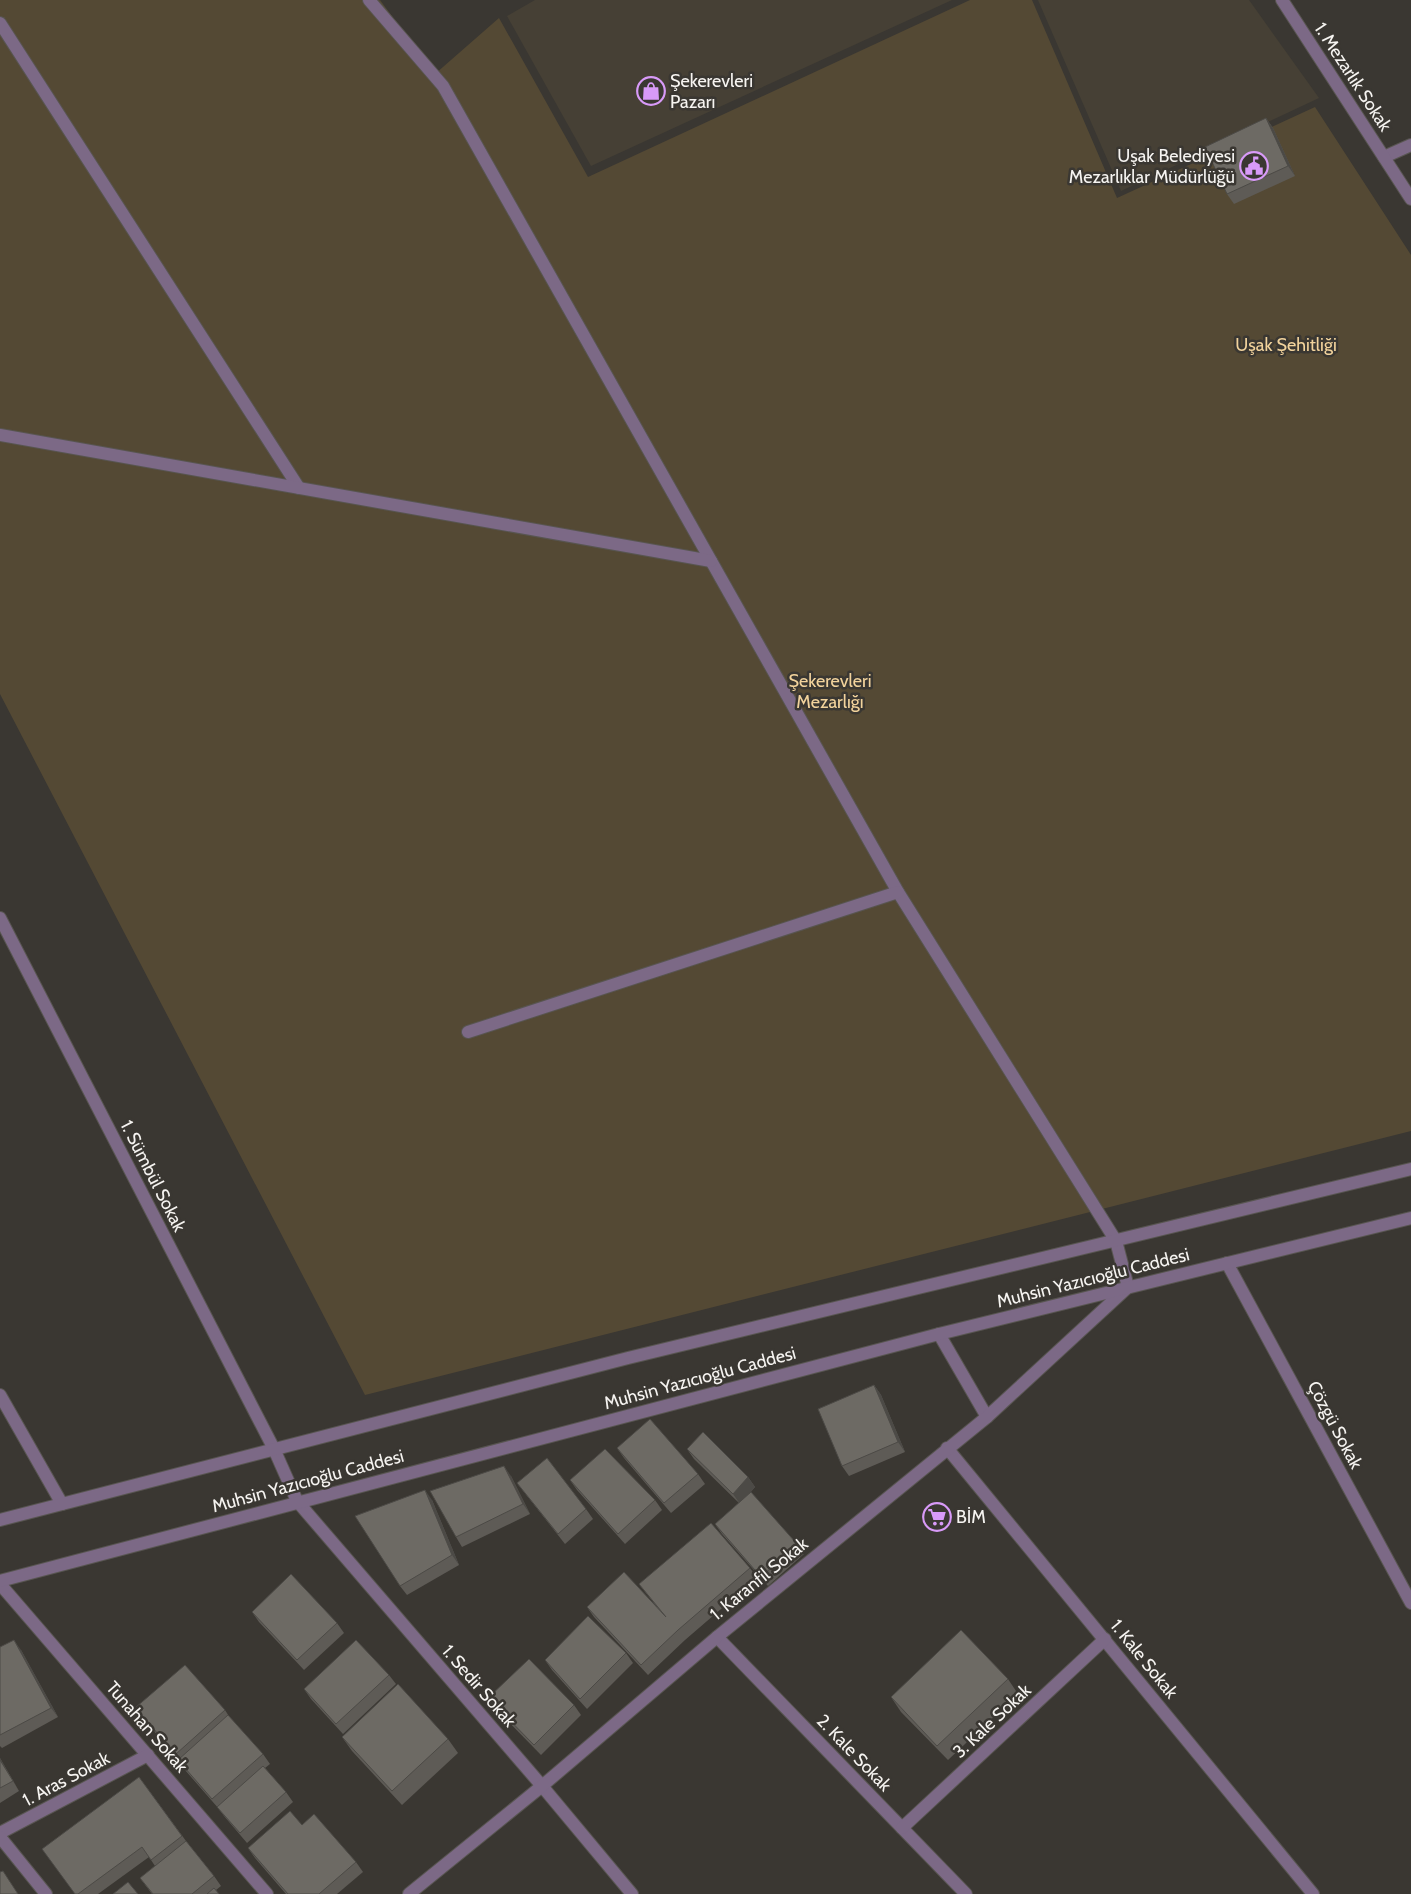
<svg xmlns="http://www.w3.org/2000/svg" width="1411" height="1894" font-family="Cabin,sans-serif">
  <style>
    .built { fill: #464035 }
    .green { fill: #544934 }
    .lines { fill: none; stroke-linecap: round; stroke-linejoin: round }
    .service-casing { stroke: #585551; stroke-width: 14 }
    .minor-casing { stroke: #585551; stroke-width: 14 }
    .tertiary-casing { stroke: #585551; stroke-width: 14 }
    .service { stroke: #7c6986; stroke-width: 12 }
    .minor { stroke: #7c6986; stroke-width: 12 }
    .tertiary { stroke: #7c6986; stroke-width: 12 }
    .wall { fill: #5e5b56 }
    .shaded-wall { fill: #4c4a46 }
    .building { fill: #6d6a64; stroke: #4c4a46 }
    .labels { text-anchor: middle; stroke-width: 5; stroke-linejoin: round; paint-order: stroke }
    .street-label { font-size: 18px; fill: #f6f4f1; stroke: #3a3732 }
    .poi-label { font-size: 18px; fill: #f6f4f1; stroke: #3a3732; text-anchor: start }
    .park-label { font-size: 18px; fill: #f2d39c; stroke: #3a3732 }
  </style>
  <rect width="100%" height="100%" fill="#3a3732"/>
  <g class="built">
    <path d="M 535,0 L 952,0 L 591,166 L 507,16 Z"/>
    <path d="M 1038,0 L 1249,0 L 1319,98 L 1121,191 Z"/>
  </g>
  <path class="green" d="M 0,0 L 380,0 L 435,74 L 499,18 L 588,177 L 970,0 L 1032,0 L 1117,198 L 1315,107 L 1411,255 L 1411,1131 L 365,1395 L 0,694 Z"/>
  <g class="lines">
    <defs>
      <g id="service">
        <path d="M 369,0 L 443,86 L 898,892 L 1116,1241"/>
        <path d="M 0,23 L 299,488"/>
        <path d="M 0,435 L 711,561"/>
        <path d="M 468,1032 L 898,892"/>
      </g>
      <g id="minor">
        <path d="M 1384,157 L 1411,145"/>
        <path d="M 0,918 L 274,1449"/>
        <path d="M 1227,1263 L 1411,1603"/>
        <path d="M 939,1334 L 987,1417"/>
        <path d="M 0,1395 L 62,1504"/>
        <path d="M 947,1448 L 1313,1894"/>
        <path d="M 297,1501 L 542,1786 L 632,1894"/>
        <path d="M 0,1584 L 267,1894"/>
        <path d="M 717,1637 L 966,1894"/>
        <path d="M 902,1828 L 1105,1639"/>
        <path d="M 0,1833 L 148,1755"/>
        <path d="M 0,1837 L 46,1894"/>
        <path d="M 409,1894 L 542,1786 L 717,1637 L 987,1417 L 1128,1287"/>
      </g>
      <g id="tertiary">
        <path d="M 1282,0 L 1411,199"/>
        <path d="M 1116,1241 L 1128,1287"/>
        <path d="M 274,1449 L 297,1501"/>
        <path d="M 0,1520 L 628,1358 L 1411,1169"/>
        <path d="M 0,1581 L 939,1334 L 1411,1218"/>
      </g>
    </defs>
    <use href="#service" class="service-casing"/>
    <use href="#minor" class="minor-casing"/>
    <use href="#tertiary" class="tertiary-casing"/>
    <use href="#service" class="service"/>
    <use href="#minor" class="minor"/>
    <use href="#tertiary" class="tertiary"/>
  </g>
  <g class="wall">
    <path d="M 1266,118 L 1273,128 L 1295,176 L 1234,204 L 1227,194 Z"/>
    <path d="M 874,1385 L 881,1395 L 905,1452 L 849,1476 L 842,1466 Z"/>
    <path d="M 617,1448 L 698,1474 L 705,1484 L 671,1513 L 624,1458 Z"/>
    <path d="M 687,1449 L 748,1477 L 755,1487 L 749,1494 L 797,1544 L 804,1554 L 768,1586 L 722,1534 L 715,1524 L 739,1503 L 694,1459 Z"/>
    <path d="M 511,1476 L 530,1514 L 462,1547 L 456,1537 Z"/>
    <path d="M 570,1480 L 655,1500 L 662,1510 L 625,1544 L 577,1490 Z"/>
    <path d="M 517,1483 L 586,1509 L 593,1519 L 565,1544 Z"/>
    <path d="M 432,1500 L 459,1565 L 407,1595 L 400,1586 Z"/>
    <path d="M 750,1568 L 757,1578 L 685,1640 L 648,1675 L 594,1617 L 587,1607 L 657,1607 L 639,1584 Z"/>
    <path d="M 252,1612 L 337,1623 L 344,1633 L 304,1670 L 259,1622 Z"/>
    <path d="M 0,1647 L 21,1650 L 58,1717 L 2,1748 L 0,1746 Z"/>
    <path d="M 626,1653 L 633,1663 L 587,1709 L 552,1670 L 545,1660 Z"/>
    <path d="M 389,1675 L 396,1684 L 343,1734 L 311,1699 L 304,1689 Z"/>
    <path d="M 1008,1679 L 1018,1694 L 948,1760 L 901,1712 L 891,1697 Z"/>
    <path d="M 488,1698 L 574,1705 L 581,1715 L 541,1755 L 495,1708 Z"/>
    <path d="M 135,1708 L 225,1710 L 230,1718 L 263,1754 L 270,1764 L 265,1768 L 286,1792 L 293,1802 L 247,1843 L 224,1816 L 219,1809 L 185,1770 L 178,1760 L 179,1759 L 142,1718 Z"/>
    <path d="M 342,1737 L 448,1739 L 458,1753 L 402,1805 L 352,1751 Z"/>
    <path d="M 0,1758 L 19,1791 L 0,1803 Z"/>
    <path d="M 139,1777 L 186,1841 L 214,1876 L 221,1886 L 216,1890 L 219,1894 L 152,1894 L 140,1878 L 155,1866 L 149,1857 L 98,1894 L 75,1894 Z"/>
    <path d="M 302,1825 L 356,1862 L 363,1872 L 337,1894 L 286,1894 L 255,1858 L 248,1848 Z"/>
  </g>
  <g class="shaded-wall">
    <path d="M 1266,118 L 1273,128 L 1295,176 L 1288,166 Z"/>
    <path d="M 874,1385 L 881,1395 L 905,1452 L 898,1442 Z"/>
    <path d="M 504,1466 L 511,1476 L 530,1514 L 523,1504 Z"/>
    <path d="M 748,1477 L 755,1487 L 740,1504 L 733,1494 Z"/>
    <path d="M 425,1490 L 432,1500 L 459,1565 L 452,1555 Z"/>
    <path d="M 14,1640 L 21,1650 L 58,1717 L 51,1708 Z"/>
    <path d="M 0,1758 L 19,1791 L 13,1781 L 0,1760 Z"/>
  </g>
  <g class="building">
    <path d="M 1266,118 L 1288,166 L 1227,194 L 1205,147 Z"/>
    <path d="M 874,1385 L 898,1442 L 842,1466 L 818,1409 Z"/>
    <path d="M 650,1419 L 698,1474 L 664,1503 L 617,1448 Z"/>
    <path d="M 703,1432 L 748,1477 L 733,1494 L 687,1449 Z"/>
    <path d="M 605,1449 L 655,1500 L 618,1534 L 570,1480 Z"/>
    <path d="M 547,1458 L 586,1509 L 558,1534 L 517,1483 Z"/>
    <path d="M 504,1466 L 523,1504 L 456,1537 L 430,1491 Z"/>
    <path d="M 425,1490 L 452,1555 L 400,1586 L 355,1516 Z"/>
    <path d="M 751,1492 L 797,1544 L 761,1577 L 715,1524 Z"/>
    <path d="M 711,1523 L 750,1568 L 678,1630 L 641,1665 L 587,1607 L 624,1572 L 666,1617 L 639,1584 Z"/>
    <path d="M 291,1574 L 337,1623 L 297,1660 L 252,1612 Z"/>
    <path d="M 588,1616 L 626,1653 L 580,1699 L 545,1660 Z"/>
    <path d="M 961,1630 L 1008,1679 L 937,1746 L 891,1697 Z"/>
    <path d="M 14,1640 L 51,1708 L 0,1735 L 0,1647 Z"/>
    <path d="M 356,1640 L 389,1675 L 336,1724 L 304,1689 Z"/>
    <path d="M 529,1659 L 574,1705 L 534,1745 L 488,1698 Z"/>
    <path d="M 185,1665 L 225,1710 L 176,1754 L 135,1708 Z"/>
    <path d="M 398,1684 L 448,1739 L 392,1791 L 342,1737 Z"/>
    <path d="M 228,1715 L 263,1754 L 212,1799 L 178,1760 Z"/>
    <path d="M 0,1760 L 13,1781 L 0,1788 Z"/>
    <path d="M 263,1766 L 286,1792 L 240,1833 L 217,1807 Z"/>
    <path d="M 139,1777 L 182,1836 L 151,1860 L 142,1847 L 78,1894 L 75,1894 L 42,1849 Z"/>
    <path d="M 290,1811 L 302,1825 L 314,1814 L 356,1862 L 319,1894 L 288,1894 L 248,1848 Z"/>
    <path d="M 186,1841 L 214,1876 L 192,1894 L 153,1894 L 140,1878 Z"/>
    <path d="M 3,1871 L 18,1894 L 0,1894 L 0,1872 Z"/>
    <path d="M 128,1882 L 138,1894 L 113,1894 Z"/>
    <path d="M 214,1888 L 219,1894 L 207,1894 Z"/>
  </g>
  <defs>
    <symbol id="shop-ring" viewBox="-11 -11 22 22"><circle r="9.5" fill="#3a3732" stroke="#d89af8" stroke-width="1.5"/><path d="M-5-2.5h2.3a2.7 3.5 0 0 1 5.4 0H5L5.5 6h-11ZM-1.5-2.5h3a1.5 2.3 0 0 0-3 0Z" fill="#d89af8"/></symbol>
    <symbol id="civic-ring" viewBox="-11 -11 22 22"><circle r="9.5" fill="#3a3732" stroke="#d89af8" stroke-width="1.5"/><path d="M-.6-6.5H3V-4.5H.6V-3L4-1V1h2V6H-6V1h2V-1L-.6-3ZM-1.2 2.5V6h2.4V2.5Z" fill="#d89af8"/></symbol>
    <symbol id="supermarket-ring" viewBox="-11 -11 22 22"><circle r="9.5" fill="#3a3732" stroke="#d89af8" stroke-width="1.5"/><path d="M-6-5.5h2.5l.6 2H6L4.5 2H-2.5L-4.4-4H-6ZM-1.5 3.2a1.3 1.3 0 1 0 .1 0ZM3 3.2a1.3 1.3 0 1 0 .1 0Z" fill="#d89af8"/></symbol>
  </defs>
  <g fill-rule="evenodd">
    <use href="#shop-ring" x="635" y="75" width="32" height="32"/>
    <use href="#civic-ring" x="1238" y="150" width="32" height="32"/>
    <use href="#supermarket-ring" x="921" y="1501" width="32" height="32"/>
  </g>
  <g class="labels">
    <g class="street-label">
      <text transform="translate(1353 77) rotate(57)" y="6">1. Mezarlık Sokak</text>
      <text transform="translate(153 1176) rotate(63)" y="6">1. Sümbül Sokak</text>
      <text transform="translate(1093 1278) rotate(-14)" y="6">Muhsin Yazıcıoğlu Caddesi</text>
      <text transform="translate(700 1378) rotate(-15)" y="6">Muhsin Yazıcıoğlu Caddesi</text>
      <text transform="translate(1335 1425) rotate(62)" y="6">Çözgü Sokak</text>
      <text transform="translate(308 1481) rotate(-15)" y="6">Muhsin Yazıcıoğlu Caddesi</text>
      <text transform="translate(759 1579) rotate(-39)" y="6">1. Karanfil Sokak</text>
      <text transform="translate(1144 1659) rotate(51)" y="6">1. Kale Sokak</text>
      <text transform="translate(479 1686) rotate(49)" y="6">1. Sedir Sokak</text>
      <text transform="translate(992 1721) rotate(-43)" y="6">3. Kale Sokak</text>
      <text transform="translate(147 1727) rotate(49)" y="6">Tunahan Sokak</text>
      <text transform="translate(854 1753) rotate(46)" y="6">2. Kale Sokak</text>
      <text transform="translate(66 1779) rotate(-28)" y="6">1. Aras Sokak</text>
    </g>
    <g class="poi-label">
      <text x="670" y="87">Şekerevleri<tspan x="670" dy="21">Pazarı</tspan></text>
      <text x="1235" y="162" text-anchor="end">Uşak Belediyesi<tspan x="1235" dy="21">Mezarlıklar Müdürlüğü</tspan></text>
      <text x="956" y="1523">BİM</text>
    </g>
    <g class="park-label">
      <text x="1286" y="351">Uşak Şehitliği</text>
      <text x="830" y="687">Şekerevleri<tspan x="830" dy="21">Mezarlığı</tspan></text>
    </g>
  </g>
</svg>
